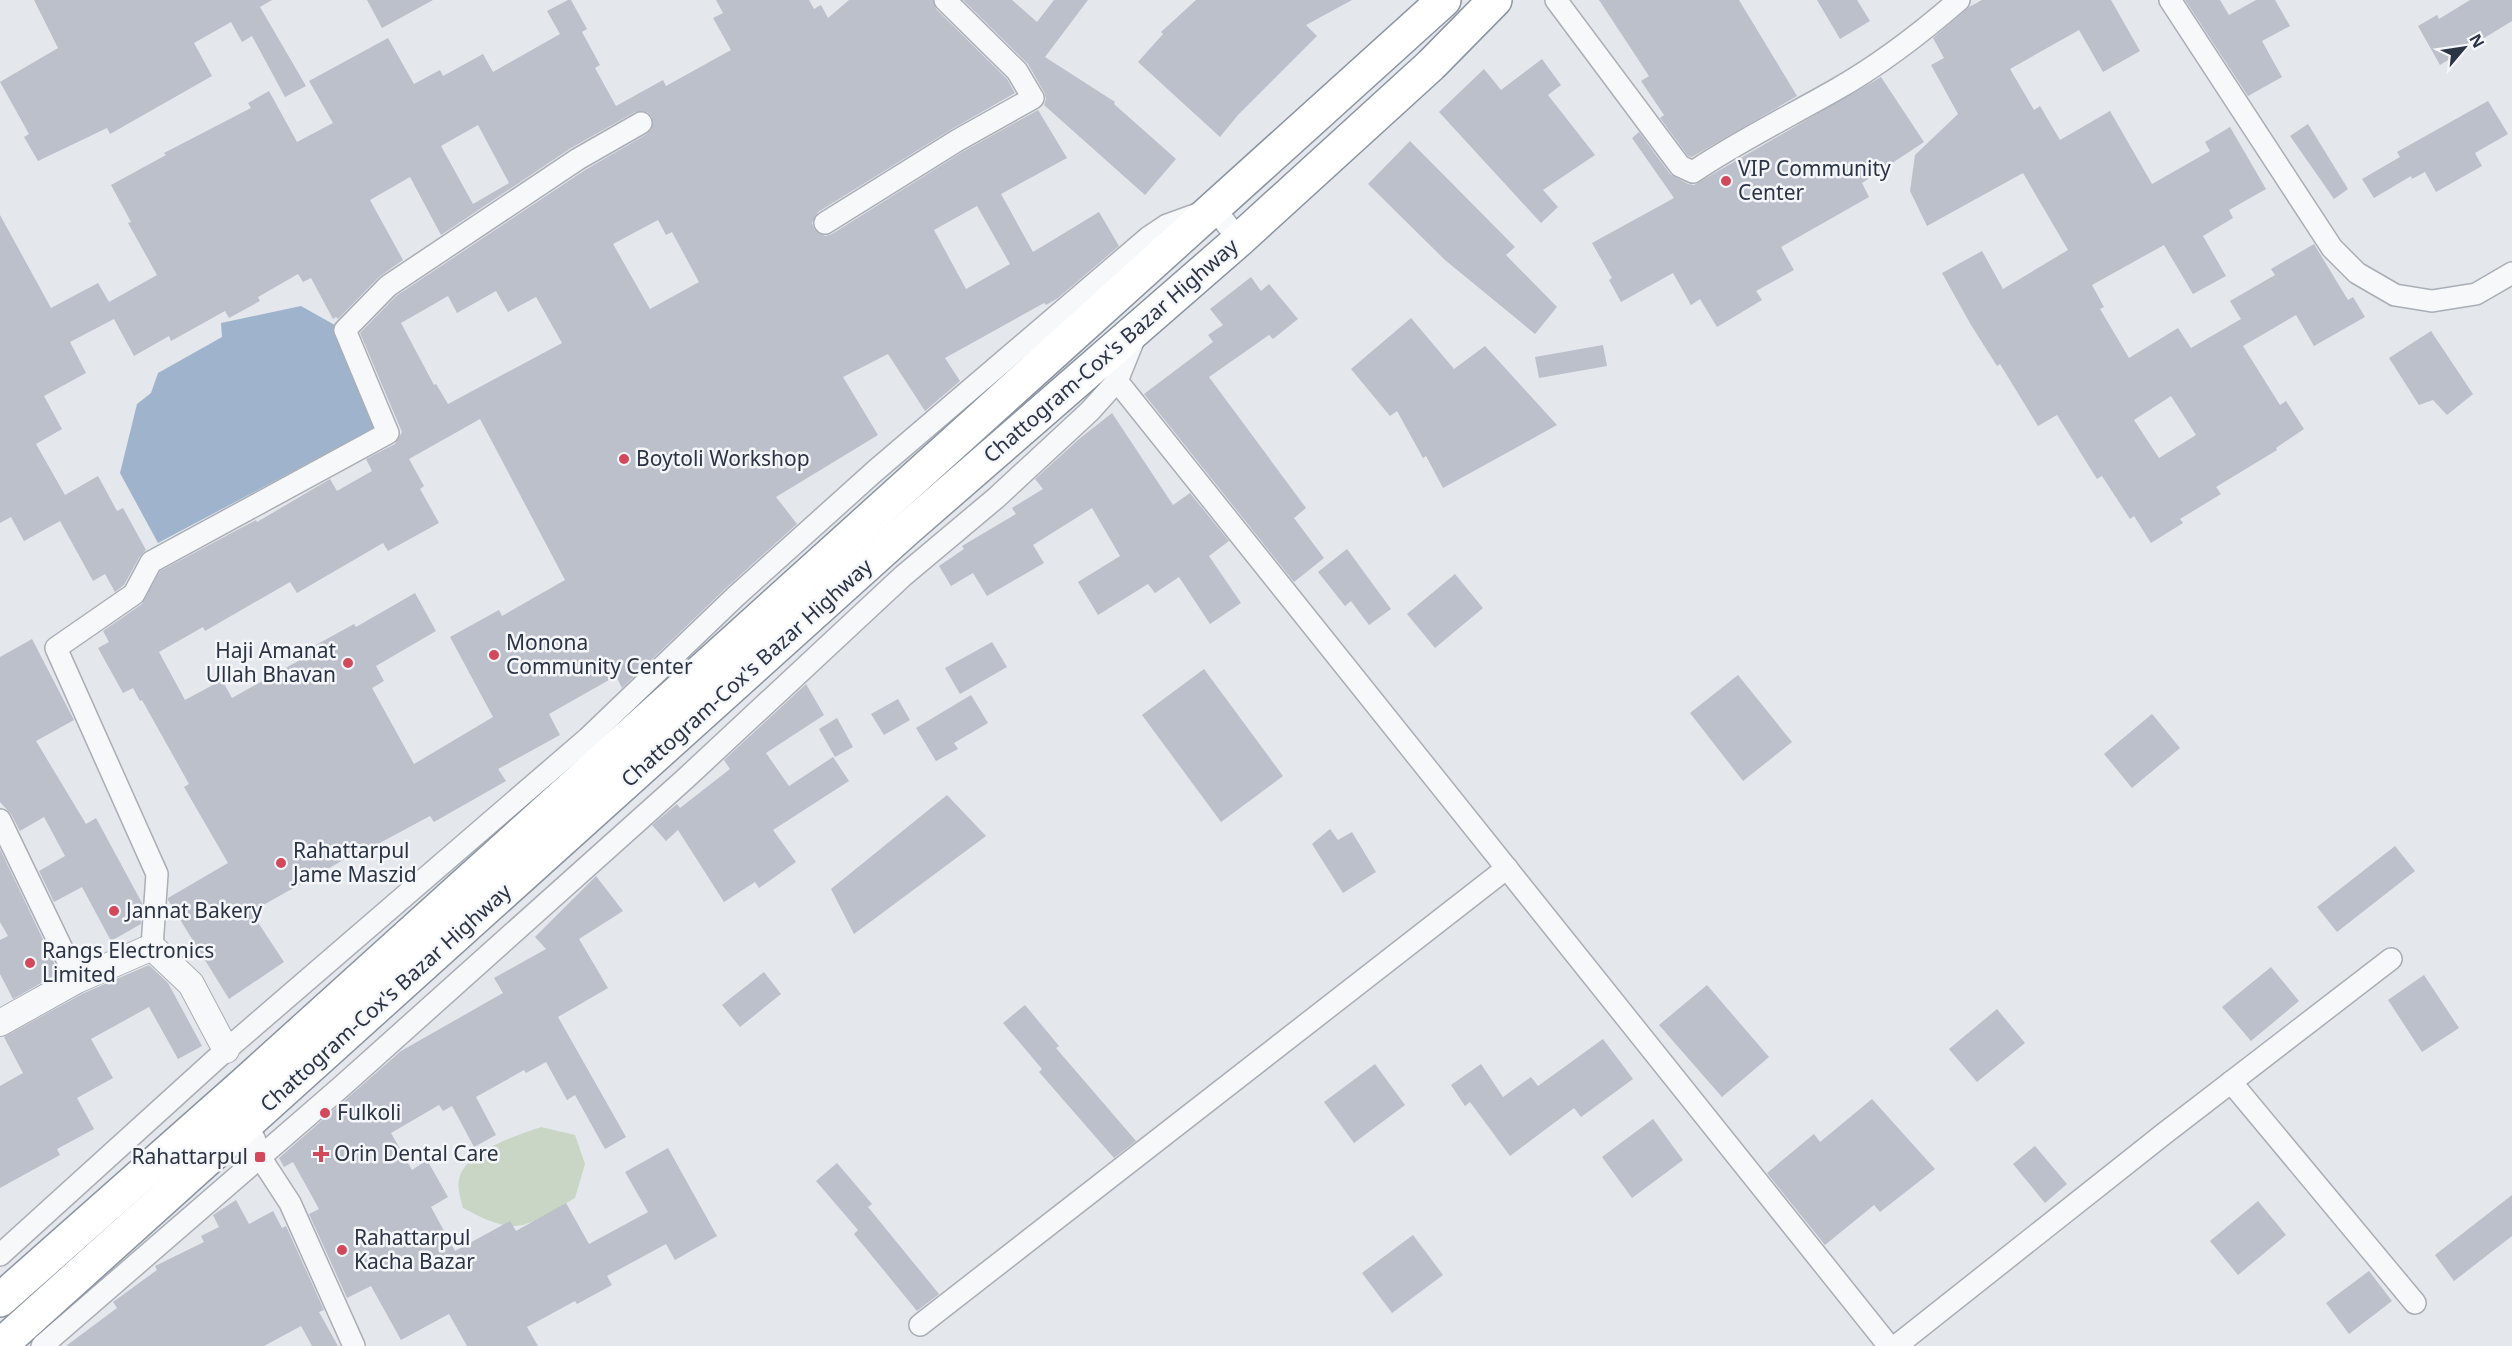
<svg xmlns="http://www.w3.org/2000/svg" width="2512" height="1346" font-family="'Noto Sans',sans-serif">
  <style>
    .green { fill: #c9d6c5 }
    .water { fill: #9fb4cc }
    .building { fill: #bbc0ca; fill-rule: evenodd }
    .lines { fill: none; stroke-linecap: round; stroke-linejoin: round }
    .minor-casing { stroke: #a9aeb7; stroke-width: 24 }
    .tertiary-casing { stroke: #a9aeb7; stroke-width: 28 }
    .trunk-casing { stroke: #8b94a3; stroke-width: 36 }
    .minor { stroke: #f7f8fa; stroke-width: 21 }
    .tertiary { stroke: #f7f8fa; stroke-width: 26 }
    .trunk { stroke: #fff; stroke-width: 33 }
    .poi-dot { fill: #d1495b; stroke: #f4f6f9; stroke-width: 2 }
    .labels { text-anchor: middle; stroke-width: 5; stroke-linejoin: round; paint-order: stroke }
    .poi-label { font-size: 21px; fill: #2b3445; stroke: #f4f6f9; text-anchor: start }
    .street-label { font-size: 21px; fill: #2b3445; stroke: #f4f6f9 }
  </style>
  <rect width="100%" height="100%" fill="#e4e7ec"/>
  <path class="green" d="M 541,1127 L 575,1135 L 585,1164 L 575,1198 C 560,1207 533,1225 516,1226 C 497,1227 479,1216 463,1208 C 461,1200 457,1188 459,1180 C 464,1151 516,1136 541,1127 Z"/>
  <path class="water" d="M 301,306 L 340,328 L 378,426 L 158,543 L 120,473 L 137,404 L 151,393 L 158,373 L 222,337 L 221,323 Z"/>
  <g class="building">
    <path d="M 34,0 L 272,0 L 260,7 L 306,86 L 285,97 L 252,36 L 242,42 L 231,22 L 194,43 L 212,76 L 110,134 L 107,128 L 38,161 L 24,137 L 29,134 L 0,82 L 58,48 Z"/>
    <path d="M 367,0 L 433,0 L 382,28 Z"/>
    <path d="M 568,0 L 571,0 L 587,29 L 582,32 L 600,65 L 595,68 L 616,106 L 663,80 L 666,86 L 731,50 L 713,18 L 723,13 L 716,0 L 809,0 L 814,9 L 821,5 L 828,18 L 849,0 L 933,0 L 936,9 L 1007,79 L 1015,93 L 952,129 L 818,212 L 812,223 L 815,230 L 825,236 L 832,234 L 964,151 L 1038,110 L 1067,158 L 1001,194 L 1033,252 L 1099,212 L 1119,246 L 1058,298 L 1046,305 L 1044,303 L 945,358 L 960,381 L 925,411 L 888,354 L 843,377 L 878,435 L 776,497 L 797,524 L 726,588 L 622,688 L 616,676 L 549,714 L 560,735 L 498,769 L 506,781 L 434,822 L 430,816 L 363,852 L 361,850 L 251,912 L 284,962 L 229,999 L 168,900 L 168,898 L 228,863 L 184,787 L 189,784 L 142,700 L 140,701 L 133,688 L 123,693 L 98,648 L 109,642 L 103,631 L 142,604 L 160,571 L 256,520 L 257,522 L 330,479 L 337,491 L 372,471 L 366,459 L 395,444 L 402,432 L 360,333 L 396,296 L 585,170 L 647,134 L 652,129 L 652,117 L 647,112 L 635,112 L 571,148 L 441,235 L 410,177 L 370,200 L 403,260 L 379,277 L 338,319 L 336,317 L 333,319 L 311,278 L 303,282 L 298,274 L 258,297 L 260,301 L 229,318 L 225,311 L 171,341 L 169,336 L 134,356 L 114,319 L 70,342 L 86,373 L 44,396 L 62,429 L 36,444 L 65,495 L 98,476 L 117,511 L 123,508 L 146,550 L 140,556 L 124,585 L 115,592 L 105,574 L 93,581 L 60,521 L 24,541 L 11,517 L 0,523 L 0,215 L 51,308 L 98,283 L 109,302 L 157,275 L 128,223 L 131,222 L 111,185 L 166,155 L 164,153 L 251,108 L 248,103 L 269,91 L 297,142 L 333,123 L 309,81 L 388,38 L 414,84 L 440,70 L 443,76 L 483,54 L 493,72 L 560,34 L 547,11 ZM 478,125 L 509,183 L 473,204 L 441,146 ZM 977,206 L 1010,264 L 966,289 L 934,230 ZM 658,220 L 666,235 L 672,232 L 699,282 L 650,309 L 613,244 ZM 496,291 L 508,312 L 536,297 L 562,343 L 448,404 L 436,384 L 434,385 L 401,323 L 448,296 L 457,313 ZM 480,419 L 565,580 L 502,616 L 499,610 L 450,637 L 493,717 L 414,764 L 372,688 L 384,681 L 376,666 L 436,631 L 415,593 L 356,627 L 354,624 L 314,646 L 316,651 L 232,698 L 222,680 L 185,700 L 159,652 L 203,627 L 205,631 L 290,582 L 297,593 L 383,543 L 388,551 L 439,523 L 420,489 L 424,486 L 409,459 Z"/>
    <path d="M 963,0 L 1012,0 L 1037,22 L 1054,0 L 1088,0 L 1045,57 L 1115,102 L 1114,104 L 1176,159 L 1145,195 L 1044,105 L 1046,99 L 1044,92 L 1028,64 Z"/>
    <path d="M 1196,0 L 1352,0 L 1306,25 L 1317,36 L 1238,115 L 1220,137 L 1138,62 L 1163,34 L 1161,32 Z"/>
    <path d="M 1599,0 L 1739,0 L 1797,96 L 1692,157 L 1688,156 L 1660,118 L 1664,115 L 1641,81 L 1649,76 Z"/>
    <path d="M 1817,0 L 1857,0 L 1870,21 L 1840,39 Z"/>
    <path d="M 1982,0 L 2111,0 L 2140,51 L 2103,72 L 2079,30 L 2010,69 L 2034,110 L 2040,106 L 2060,140 L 2110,111 L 2152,184 L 2210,151 L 2205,142 L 2230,127 L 2266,189 L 2229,210 L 2233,218 L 2203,236 L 2226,276 L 2193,294 L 2164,245 L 2092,285 L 2104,307 L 2100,309 L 2129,358 L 2178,328 L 2191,348 L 2241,319 L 2230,301 L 2275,275 L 2271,269 L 2314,244 L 2348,300 L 2353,297 L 2365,317 L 2314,346 L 2296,315 L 2243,346 L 2280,405 L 2286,401 L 2304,429 L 2276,448 L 2277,450 L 2216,487 L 2221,494 L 2180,519 L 2183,523 L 2151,543 L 2134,516 L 2130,519 L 2102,476 L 2097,479 L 2057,415 L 2038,426 L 2000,364 L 1997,366 L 1971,325 L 1942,273 L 1982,251 L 2003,289 L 2068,250 L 2023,173 L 1927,226 L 1910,191 L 1915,155 L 1958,114 L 1931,65 L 1944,58 L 1933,38 L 1969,7 ZM 2171,396 L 2196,435 L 2159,458 L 2134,420 Z"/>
    <path d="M 2185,0 L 2220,0 L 2229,15 L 2256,0 L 2275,0 L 2290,26 L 2262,41 L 2282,77 L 2248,96 Z"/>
    <path d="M 2470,0 L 2512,0 L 2512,21 L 2440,65 L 2418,26 L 2437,15 L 2439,19 Z"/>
    <path d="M 1542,59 L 1561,85 L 1548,95 L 1595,155 L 1543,190 L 1558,207 L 1541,223 L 1439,112 L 1484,69 L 1501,90 Z"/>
    <path d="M 1881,77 L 1924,142 L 1862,183 L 1869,197 L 1781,247 L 1794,270 L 1756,291 L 1762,300 L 1717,327 L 1700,299 L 1691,305 L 1673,273 L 1621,302 L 1609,280 L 1612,278 L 1592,243 L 1674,198 L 1632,138 L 1639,132 L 1670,174 L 1688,184 L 1694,185 Z"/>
    <path d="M 2488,101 L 2508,134 L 2475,153 L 2482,166 L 2436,192 L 2425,172 L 2412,179 L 2411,176 L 2374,198 L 2362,179 L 2400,157 L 2397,152 Z"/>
    <path d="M 2308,124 L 2348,189 L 2334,199 L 2290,136 Z"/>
    <path d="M 1410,141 L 1515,247 L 1506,255 L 1557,307 L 1535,334 L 1445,260 L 1368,184 Z"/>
    <path d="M 1251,277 L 1261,291 L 1269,284 L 1298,319 L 1273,339 L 1269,335 L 1209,377 L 1306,508 L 1294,518 L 1324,558 L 1294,582 L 1144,394 L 1213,342 L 1208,335 L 1223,325 L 1210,309 Z"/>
    <path d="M 1411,318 L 1454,369 L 1485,346 L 1557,425 L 1443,488 L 1426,456 L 1423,458 L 1397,411 L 1390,416 L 1351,369 Z"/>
    <path d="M 2431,331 L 2473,394 L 2447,415 L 2433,400 L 2419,405 L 2389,358 Z"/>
    <path d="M 1603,345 L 1607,366 L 1539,378 L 1535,357 Z"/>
    <path d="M 1112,413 L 1173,505 L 1190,493 L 1229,541 L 1209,556 L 1241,603 L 1210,624 L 1179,577 L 1155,593 L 1148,584 L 1098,615 L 1078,582 L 1120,556 L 1092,508 L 1033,545 L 1044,563 L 987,596 L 973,573 L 951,586 L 939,566 L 964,549 L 962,546 L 1016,514 L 1012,508 L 1043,489 L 1035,479 L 1079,439 Z"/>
    <path d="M 1347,549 L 1391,609 L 1369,625 L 1351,601 L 1345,606 L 1318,572 Z"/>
    <path d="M 1455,574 L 1483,608 L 1435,648 L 1407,614 Z"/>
    <path d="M 32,639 L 74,720 L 36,741 L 86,824 L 96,818 L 142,903 L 141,924 L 111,941 L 82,887 L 54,902 L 39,871 L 65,856 L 44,817 L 20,831 L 11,814 L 0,802 L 0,657 Z"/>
    <path d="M 992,642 L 1007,667 L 960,694 L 945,668 Z"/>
    <path d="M 1204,669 L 1283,776 L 1221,822 L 1142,715 Z"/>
    <path d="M 1738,675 L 1792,742 L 1743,781 L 1690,713 Z"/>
    <path d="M 806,684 L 824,715 L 766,753 L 789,786 L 833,757 L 849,781 L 773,830 L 796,862 L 759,888 L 755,882 L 724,902 L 678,830 L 666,841 L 652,825 L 677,804 L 680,808 L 730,769 L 724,760 Z"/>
    <path d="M 971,695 L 988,723 L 954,743 L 958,749 L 936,761 L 916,728 Z"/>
    <path d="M 898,699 L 910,720 L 884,735 L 871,714 Z"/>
    <path d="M 2152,714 L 2180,748 L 2132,788 L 2104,754 Z"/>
    <path d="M 837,718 L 853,747 L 835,757 L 819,729 Z"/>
    <path d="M 947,795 L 986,836 L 854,934 L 831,889 Z"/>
    <path d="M 1330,829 L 1338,840 L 1352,832 L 1376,872 L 1343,893 L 1312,844 Z"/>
    <path d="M 2395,846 L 2415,871 L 2337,932 L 2317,907 Z"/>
    <path d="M 0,849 L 59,973 L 13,999 L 0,974 L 0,940 L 8,936 L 0,922 Z"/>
    <path d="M 596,876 L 623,911 L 579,939 L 608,988 L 558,1017 L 626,1137 L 605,1149 L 575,1095 L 567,1100 L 546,1062 L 526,1073 L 524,1070 L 476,1097 L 496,1135 L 474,1147 L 452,1106 L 443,1111 L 439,1105 L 391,1133 L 412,1170 L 427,1160 L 448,1197 L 431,1207 L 455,1251 L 510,1221 L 516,1231 L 566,1203 L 589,1244 L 648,1212 L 625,1172 L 668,1148 L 717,1236 L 675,1260 L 666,1244 L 607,1276 L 612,1285 L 577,1304 L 575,1301 L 527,1327 L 538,1346 L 467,1346 L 449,1314 L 401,1340 L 371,1286 L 347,1298 L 309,1214 L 319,1209 L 293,1162 L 284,1167 L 279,1158 L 401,1051 L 503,993 L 494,978 L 546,949 L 535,937 Z"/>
    <path d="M 149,965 L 168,983 L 202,1046 L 178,1059 L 149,1007 L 91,1039 L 113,1078 L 77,1098 L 94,1129 L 57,1149 L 60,1155 L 0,1188 L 0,1086 L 23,1073 L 4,1037 L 84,993 Z"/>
    <path d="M 2271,967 L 2299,1001 L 2251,1041 L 2222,1007 Z"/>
    <path d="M 764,972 L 781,994 L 740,1027 L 722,1005 Z"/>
    <path d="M 2424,975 L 2459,1028 L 2422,1052 L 2388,1000 Z"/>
    <path d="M 1707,985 L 1769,1057 L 1722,1097 L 1659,1025 Z"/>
    <path d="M 1025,1005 L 1059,1046 L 1056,1048 L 1136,1141 L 1114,1158 L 1039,1072 L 1042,1069 L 1003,1023 Z"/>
    <path d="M 1997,1009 L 2025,1043 L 1977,1082 L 1949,1049 Z"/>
    <path d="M 1603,1039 L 1633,1079 L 1581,1117 L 1574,1108 L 1510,1156 L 1470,1102 L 1465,1106 L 1451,1085 L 1481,1064 L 1503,1097 L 1531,1077 L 1538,1086 Z"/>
    <path d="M 1375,1064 L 1405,1105 L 1354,1143 L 1324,1102 Z"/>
    <path d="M 1872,1099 L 1935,1169 L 1880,1212 L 1874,1205 L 1825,1245 L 1767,1173 L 1814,1134 L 1820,1142 Z"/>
    <path d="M 1653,1119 L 1683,1160 L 1632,1198 L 1602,1157 Z"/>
    <path d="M 2035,1146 L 2067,1184 L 2045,1203 L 2013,1164 Z"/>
    <path d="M 837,1163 L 872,1204 L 868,1207 L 939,1294 L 917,1311 L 854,1234 L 858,1230 L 816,1181 Z"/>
    <path d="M 2512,1195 L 2512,1236 L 2454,1281 L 2435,1255 Z"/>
    <path d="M 236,1200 L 249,1224 L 273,1211 L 282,1228 L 286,1226 L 324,1310 L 319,1312 L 338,1346 L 312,1346 L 301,1326 L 264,1346 L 66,1346 L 117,1308 L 113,1302 L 157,1270 L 155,1266 L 204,1242 L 201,1236 L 219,1227 L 213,1215 Z"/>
    <path d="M 2258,1201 L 2286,1235 L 2238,1275 L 2210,1241 Z"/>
    <path d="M 1413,1235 L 1443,1275 L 1392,1313 L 1362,1273 Z"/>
    <path d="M 2369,1271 L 2392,1301 L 2349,1334 L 2326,1303 Z"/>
  </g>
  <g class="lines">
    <defs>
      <g id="minor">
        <path d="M 1556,0 L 1680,166 L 1693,172 C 1739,141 1788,117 1837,89 C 1881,64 1921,33 1959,0"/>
        <path d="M 2170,0 L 2332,248 L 2357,273 L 2395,295 L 2432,301 L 2476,294 L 2512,273"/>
        <path d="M 825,223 L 958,140 L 1033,98 L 1017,71 L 945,0"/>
        <path d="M 1117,381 L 1889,1346"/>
        <path d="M 0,820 L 77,980"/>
        <path d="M 152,947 L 157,874 L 56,648 L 134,594 L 151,562 L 388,433 L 345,330 L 388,286 L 578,159 L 641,123"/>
        <path d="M 2231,1082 L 2415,1303"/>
        <path d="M 254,1138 L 260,1157 L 290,1203 L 354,1346"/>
        <path d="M 0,1255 L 226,1050 L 588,738 L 735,597 L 875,471 L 1149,237 L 1167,225 L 1214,208 L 1239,240"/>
        <path d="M 920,1325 L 1507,868"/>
        <path d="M 42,1346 L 341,1087 L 685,779 L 903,576 L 996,498 L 1090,411 L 1117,381 L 1136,334"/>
        <path d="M 1896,1346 L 2165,1133 L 2391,959"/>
      </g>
      <path id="tertiary" d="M 0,1023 L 77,980 L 152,947 L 191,984 L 226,1050"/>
      <g id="trunk">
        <path d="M 0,1300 L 244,1084 L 1444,0"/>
        <path d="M 0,1346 L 907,529 L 1239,240 L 1431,65 L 1495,0"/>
      </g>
    </defs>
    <use href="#minor" class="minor-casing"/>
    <use href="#tertiary" class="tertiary-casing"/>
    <use href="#trunk" class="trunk-casing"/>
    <use href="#minor" class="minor"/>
    <use href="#tertiary" class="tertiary"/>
    <use href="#trunk" class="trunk"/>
  </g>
  <g class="poi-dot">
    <circle cx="1726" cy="181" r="6"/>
    <circle cx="624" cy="459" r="6"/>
    <circle cx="494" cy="655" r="6"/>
    <circle cx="348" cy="663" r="6"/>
    <circle cx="281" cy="863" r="6"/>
    <circle cx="114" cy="911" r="6"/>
    <circle cx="30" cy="963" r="6"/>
    <circle cx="325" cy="1113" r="6"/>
    <path d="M318 1145h6v6h6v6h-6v6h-6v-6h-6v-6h6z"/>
    <rect x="254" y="1151" width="12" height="12" rx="3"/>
    <circle cx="342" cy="1250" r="6"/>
  </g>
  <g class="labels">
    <g class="poi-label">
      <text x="1738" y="176">VIP Community<tspan x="1738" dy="24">Center</tspan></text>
      <text x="636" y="466">Boytoli Workshop</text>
      <text x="506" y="650">Monona<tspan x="506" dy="24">Community Center</tspan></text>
      <text x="336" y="658" text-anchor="end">Haji Amanat<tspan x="336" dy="24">Ullah Bhavan</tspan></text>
      <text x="293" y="858">Rahattarpul<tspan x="293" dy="24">Jame Maszid</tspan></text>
      <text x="126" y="918">Jannat Bakery</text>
      <text x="42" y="958">Rangs Electronics<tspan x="42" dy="24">Limited</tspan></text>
      <text x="337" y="1120">Fulkoli</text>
      <text x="334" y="1161">Orin Dental Care</text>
      <text x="248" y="1164" text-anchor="end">Rahattarpul</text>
      <text x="354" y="1245">Rahattarpul<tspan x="354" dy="24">Kacha Bazar</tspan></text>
    </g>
    <g class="street-label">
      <text transform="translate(1111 351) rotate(-41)" y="7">Chattogram-Cox's Bazar Highway</text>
      <text transform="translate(747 673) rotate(-42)" y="7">Chattogram-Cox's Bazar Highway</text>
      <text transform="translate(386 998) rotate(-42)" y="7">Chattogram-Cox's Bazar Highway</text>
    </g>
  </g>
  <g transform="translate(2464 48) rotate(61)" stroke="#f4f6f9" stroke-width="4.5" paint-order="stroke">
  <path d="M0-4.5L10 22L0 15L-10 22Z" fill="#2b3445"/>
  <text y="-9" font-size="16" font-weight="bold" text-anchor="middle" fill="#2b3445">N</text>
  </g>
</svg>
